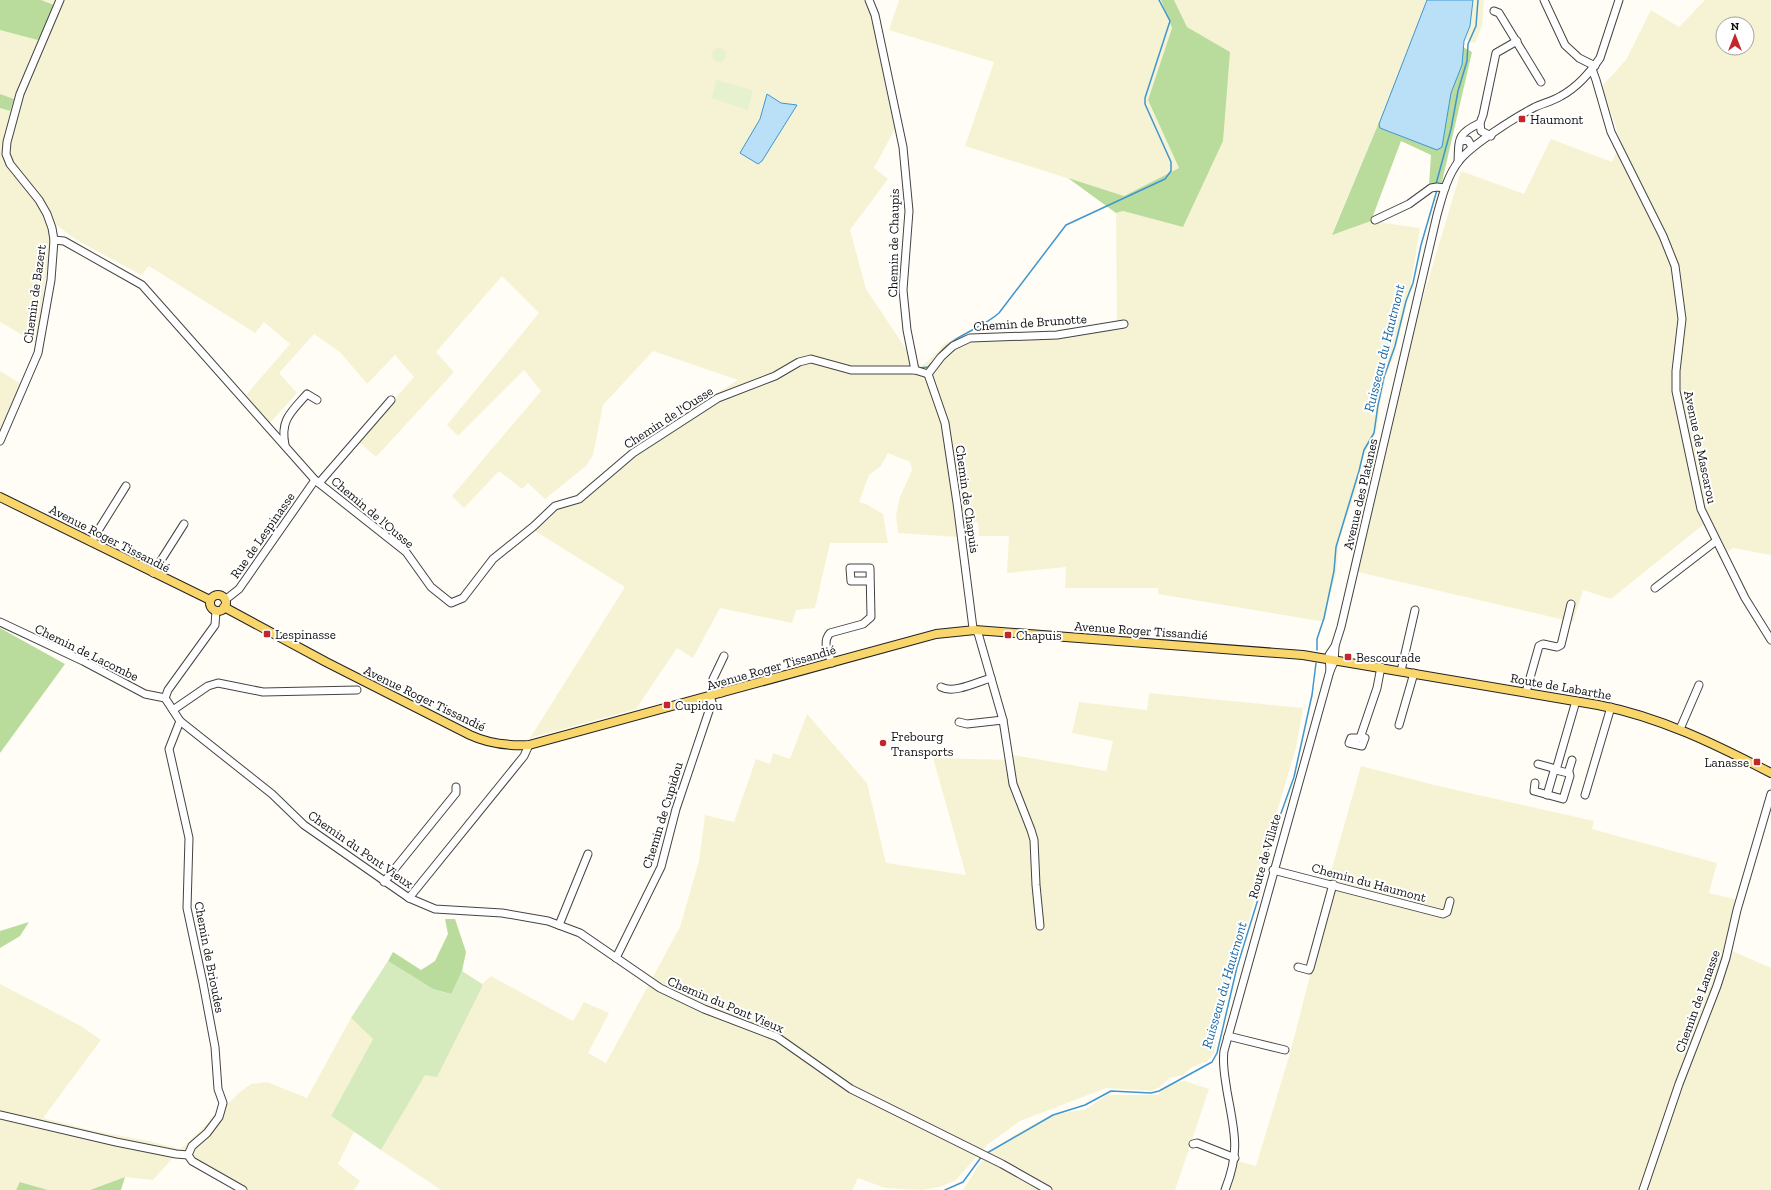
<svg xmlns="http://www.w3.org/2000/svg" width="1771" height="1190" font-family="'Zilla Slab',serif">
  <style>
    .farmland { fill: #f6f3d4; fill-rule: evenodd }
    .green { fill: #d5ebbd }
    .forest { fill: #b9dc9c }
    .pitch { fill: #e6f2cf }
    .water { fill: #b9e0f7; stroke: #3f96cf }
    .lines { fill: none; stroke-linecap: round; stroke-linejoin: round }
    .stream { stroke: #3f96cf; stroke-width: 1.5 }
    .minor-casing { stroke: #444; stroke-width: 9 }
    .major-casing { stroke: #222; stroke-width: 10 }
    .minor { stroke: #fff; stroke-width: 7 }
    .major { stroke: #f9d66b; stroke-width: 8 }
    .poi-dot { fill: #c4262e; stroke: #fff; stroke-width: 1.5 }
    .labels { text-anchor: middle; stroke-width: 4; stroke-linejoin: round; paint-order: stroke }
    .poi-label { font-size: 13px; fill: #111; stroke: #fff; text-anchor: start }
    .street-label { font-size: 13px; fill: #111; stroke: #fff }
    .water-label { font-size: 14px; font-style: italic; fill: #1768a6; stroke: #fff }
  </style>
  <rect width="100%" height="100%" fill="#fffdf5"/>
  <g class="farmland">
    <path d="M 41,0 L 866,0 L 870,7 L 896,127 L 874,168 L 888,179 L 850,230 L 866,289 L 908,352 L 921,366 L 933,357 L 944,344 L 961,335 L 1065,331 L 1117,324 L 1116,213 L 1123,211 L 1183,227 L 1230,52 L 1187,27 L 1174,0 L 1484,0 L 1482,26 L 1475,43 L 1420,24 L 1332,234 L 1371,221 L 1420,228 L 1409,295 L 1394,356 L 1386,376 L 1380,405 L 1377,429 L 1363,458 L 1357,488 L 1339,540 L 1336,575 L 1327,603 L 1325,620 L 1319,621 L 1158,594 L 1158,588 L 1065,588 L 1066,567 L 1007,573 L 1009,536 L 979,536 L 978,522 L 959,523 L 957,537 L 898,533 L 896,515 L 900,497 L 912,470 L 910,462 L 888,453 L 881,466 L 869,475 L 859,502 L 868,505 L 883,514 L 888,543 L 830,543 L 815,608 L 796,610 L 792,623 L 720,608 L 693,658 L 677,648 L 636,709 L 530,738 L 625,587 L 535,531 L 581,490 L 646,438 L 738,380 L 653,351 L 603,405 L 593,455 L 586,466 L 545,499 L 528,483 L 522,489 L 499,471 L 464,508 L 452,496 L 541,391 L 524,370 L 458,436 L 447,425 L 539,313 L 502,276 L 436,352 L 454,372 L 376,457 L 358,441 L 414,377 L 395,355 L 367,384 L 340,352 L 314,334 L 279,373 L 297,393 L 269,424 L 246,395 L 290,344 L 264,322 L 255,333 L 149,266 L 141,275 L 75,239 L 54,223 L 36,343 L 0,322 L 0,108 L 10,111 L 14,99 L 0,94 L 0,30 L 38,39 L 56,5 Z"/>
    <path d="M 899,0 L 1161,0 L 1172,28 L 1148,100 L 1179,168 L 1124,196 L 965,146 L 994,62 L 889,30 Z"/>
    <path d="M 1705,0 L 1771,0 L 1771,555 L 1733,548 L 1720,559 L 1704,524 L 1611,599 L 1583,590 L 1573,622 L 1358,572 L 1350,567 L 1379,444 L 1461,171 L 1524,194 L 1551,139 L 1612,162 L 1621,142 L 1602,86 L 1626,60 L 1651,10 L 1679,27 ZM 1723,24 L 1747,24 L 1747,48 L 1723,48 Z"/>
    <path d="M 0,371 L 21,384 L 0,434 Z"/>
    <path d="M 1149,693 L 1303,708 L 1296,748 L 1261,865 L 1258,886 L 1241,951 L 1226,994 L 1219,1023 L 1214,1052 L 1208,1061 L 1192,1067 L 1183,1075 L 1169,1078 L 1160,1087 L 1151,1091 L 1106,1088 L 1020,1121 L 987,1145 L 955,1181 L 939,1187 L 922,1190 L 885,1188 L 858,1178 L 852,1190 L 441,1190 L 381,1150 L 425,1074 L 482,987 L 482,984 L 491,976 L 573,1021 L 584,1002 L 609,1013 L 588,1053 L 606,1063 L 680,927 L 699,861 L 705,815 L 734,822 L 756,759 L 770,764 L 773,753 L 790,759 L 807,714 L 867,783 L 886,863 L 966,875 L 933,758 L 1012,760 L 1013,755 L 1106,771 L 1113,741 L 1072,733 L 1079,702 L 1147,710 Z"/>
    <path d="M 1361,766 L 1434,785 L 1594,821 L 1592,829 L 1717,863 L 1709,893 L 1738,900 L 1728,949 L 1771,968 L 1771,1190 L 1225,1190 L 1237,1161 L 1256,1166 L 1290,1053 L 1332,891 L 1326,889 Z"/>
    <path d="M 0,984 L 81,1026 L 101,1040 L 43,1118 L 95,1131 L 144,1140 L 181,1149 L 240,1092 L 251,1084 L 267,1082 L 307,1098 L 351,1018 L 373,1039 L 331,1116 L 354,1132 L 338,1164 L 360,1181 L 354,1190 L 239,1190 L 181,1149 L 153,1180 L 125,1177 L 90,1190 L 48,1190 L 21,1182 L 16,1190 L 0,1190 Z"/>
    <path d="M 1185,1081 L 1209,1089 L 1175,1190 L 963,1190 L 979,1165 L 990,1153 L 1016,1134 L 1052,1115 L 1086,1109 L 1107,1095 L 1157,1095 L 1170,1084 Z"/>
  </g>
  <path class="green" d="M 388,961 L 433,989 L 450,994 L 462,971 L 482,984 L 482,987 L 437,1077 L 425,1075 L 381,1150 L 331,1116 L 373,1039 L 351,1018 Z"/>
  <g class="forest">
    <path d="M 0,0 L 41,0 L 57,6 L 38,40 L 0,30 Z"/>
    <path d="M 1161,0 L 1174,0 L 1187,27 L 1230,52 L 1223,141 L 1183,227 L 1123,211 L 1116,213 L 1068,178 L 1124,196 L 1179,168 L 1148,100 L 1172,28 Z"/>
    <path d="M 1420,24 L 1472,52 L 1441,186 L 1429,185 L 1431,155 L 1401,141 L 1371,221 L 1332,235 Z"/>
    <path d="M 0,94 L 14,99 L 10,111 L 0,108 Z"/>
    <path d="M 0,628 L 65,664 L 0,753 Z"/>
    <path d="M 445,919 L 455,919 L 466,952 L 462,971 L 451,994 L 433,989 L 388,961 L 393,952 L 421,970 L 435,961 L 448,934 Z"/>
    <path d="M 29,922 L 20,936 L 0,948 L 0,931 Z"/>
    <path d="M 125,1177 L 121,1190 L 90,1190 Z"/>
    <path d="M 20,1182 L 48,1190 L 16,1190 Z"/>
  </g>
  <g class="pitch">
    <circle cx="719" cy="55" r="7"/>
    <path d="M 716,80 L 753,90 L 748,110 L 712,98 Z"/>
  </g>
  <g class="water">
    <path d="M 1427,0 L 1473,0 L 1470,26 L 1464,41 L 1462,65 L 1451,93 L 1442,147 L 1437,150 L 1380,128 L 1379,124 Z"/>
    <path d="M 767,94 L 781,103 L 797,105 L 762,161 L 758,164 L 740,153 L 760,119 Z"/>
  </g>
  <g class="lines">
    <g class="stream">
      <path d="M 1436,184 L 1451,129 L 1458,91 L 1467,61 L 1468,44 L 1476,26 L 1478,0"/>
      <path d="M 939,354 C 954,335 981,329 999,313 L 1066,225 L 1165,179 L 1171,171 L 1171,162 L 1145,104 L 1145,98 L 1170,21 L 1159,0"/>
      <path d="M 919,368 L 928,367 L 933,362"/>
      <path d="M 1317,650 L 1317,639 L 1324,618 L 1334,571 L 1336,547 L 1359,471 L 1364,450 L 1374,433 L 1378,405 L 1384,377 L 1395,346 L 1406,301 L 1413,283 L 1421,245 L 1437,190"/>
      <path d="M 987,1153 L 1053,1115 L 1085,1105 L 1111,1091 L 1151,1093 L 1159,1091 L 1212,1062 L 1217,1053 L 1237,967 L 1259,896 L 1265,858 L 1294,777 L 1312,695 L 1316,663"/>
      <path d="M 945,1190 L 963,1182 L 982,1156"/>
    </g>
    <defs>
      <g id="minor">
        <path d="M 869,0 L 875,15 L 903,147 L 909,211 L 903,290 L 907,330 L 915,370"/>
        <path d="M 1544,0 L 1565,45 L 1579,58 L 1595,66"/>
        <path d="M 1494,11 L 1499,13 L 1541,82"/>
        <path d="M 1592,69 L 1596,80 L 1611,132 L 1663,236 L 1675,266 L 1682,319 L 1676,371 L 1676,391 L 1701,509 L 1745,598 L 1771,640"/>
        <path d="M 1480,123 L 1481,131 L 1491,136"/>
        <path d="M 1461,141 L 1468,140 L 1472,147"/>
        <path d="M 1458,162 C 1459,138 1457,134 1480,123 L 1483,115 L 1496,53 L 1517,41"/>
        <path d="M 1375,220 L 1409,204 L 1431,188 L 1437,187 L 1445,188"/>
        <path d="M 54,240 L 64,241 L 142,285 L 315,480 L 406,552 L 431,587 L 451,603 L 463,598 L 493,559 L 534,526 L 555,506 L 579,499 L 633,453 L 718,398 L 775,376 L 799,362 L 811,359 L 851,370 L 915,370 L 928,374"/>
        <path d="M 928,374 L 945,423 L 957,503 L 973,628 L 978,633 L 1003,720 L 1013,784 L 1031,830 L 1034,840 L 1036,885 L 1040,926"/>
        <path d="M 928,374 L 941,357 L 953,346 L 970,338 L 1057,335 L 1124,324"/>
        <path d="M 0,441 L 38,353 L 51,280 L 54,240 L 52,228 L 47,214 L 39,200 L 10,164 L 6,154 L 7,142 L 20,94 L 60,0"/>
        <path d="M 285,445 C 280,420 291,412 307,394 L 317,400"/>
        <path d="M 319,483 L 391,400"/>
        <path d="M 91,542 L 126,486"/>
        <path d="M 153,573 L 184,524"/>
        <path d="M 1655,588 L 1716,541"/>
        <path d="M 225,600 L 239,589 L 315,480"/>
        <path d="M 216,611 L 215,625 L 168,690 L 165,698 L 180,721 L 169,749 L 189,838 L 187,908 L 203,983 L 215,1047 L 218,1089 L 223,1103 L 219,1117 L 207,1133 L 192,1146 L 188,1155 L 192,1161 L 243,1190"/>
        <path d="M 0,622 L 83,661 L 145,694 L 165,698"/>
        <path d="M 832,663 C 828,652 822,642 830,633 L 863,624 L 871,617 L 870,568 L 850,568 L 851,581 L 870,581"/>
        <path d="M 1330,671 L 1329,655 L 1335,646 L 1341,627 L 1437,215 C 1442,197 1447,176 1459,161 C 1471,145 1516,117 1535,107 C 1544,103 1553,101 1561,96 C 1576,88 1591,72 1600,58 L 1619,0"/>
        <path d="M 1401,671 L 1415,610"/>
        <path d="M 941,687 C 954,694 977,682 991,678"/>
        <path d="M 1526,692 L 1539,646 L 1543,644 L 1557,647 L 1561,645 L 1571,604"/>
        <path d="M 721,693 L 713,683 L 713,679 L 724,656"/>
        <path d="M 173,710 L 208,686 L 218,683 L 263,692 L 357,690"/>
        <path d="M 180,721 L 272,794 L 304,825 L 409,898 L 435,909 L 502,913 L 548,921 L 580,933 L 660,988 L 704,1009 L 777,1037 L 851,1089 L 1002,1164 L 1048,1190"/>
        <path d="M 959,722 L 967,724 L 1003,720"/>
        <path d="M 1399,725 L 1414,673"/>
        <path d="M 1680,729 L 1699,685"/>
        <path d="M 1361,736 L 1365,738 L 1362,746 L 1349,743 L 1351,738 L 1360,738 L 1377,688 L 1381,667"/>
        <path d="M 1572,760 L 1568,773 L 1556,770 L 1576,701"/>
        <path d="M 1538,764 L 1556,769"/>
        <path d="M 1535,783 L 1534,791 L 1563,799 L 1570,776 L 1569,772"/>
        <path d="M 1547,795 L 1554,771 L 1556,770"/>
        <path d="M 1585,795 L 1611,707"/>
        <path d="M 1273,870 L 1443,914 L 1447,912 L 1450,901"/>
        <path d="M 384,882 L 456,793 L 456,787"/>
        <path d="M 409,898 L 524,756 L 529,745"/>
        <path d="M 559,925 L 588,854"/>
        <path d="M 616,958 L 661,867 L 676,809 L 712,702 L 710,696"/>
        <path d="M 1298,967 L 1309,970 L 1310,968 L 1333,884"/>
        <path d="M 1228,1036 L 1285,1050"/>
        <path d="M 0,1115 L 116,1142 L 176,1154 L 188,1155"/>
        <path d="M 1193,1144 L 1197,1143 L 1235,1158"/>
        <path d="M 1225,1190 C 1241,1150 1234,1131 1227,1091 C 1225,1077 1222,1064 1224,1051 L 1330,671 L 1334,662 L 1335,647"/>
        <path d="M 1643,1190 L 1679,1084 L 1717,986 L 1726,958 L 1737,910 L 1771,794"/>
      </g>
      <g id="major">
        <path d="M 0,497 L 210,600"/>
        <circle cx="218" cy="603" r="8"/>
        <path d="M 224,607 L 326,662 L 470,735 C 489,744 507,746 529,745 L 936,634 L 975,630 L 1303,655 L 1598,705 C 1660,717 1715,744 1771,773"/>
      </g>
    </defs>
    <use href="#minor" class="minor-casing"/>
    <use href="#major" class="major-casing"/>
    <use href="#minor" class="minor"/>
    <use href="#major" class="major"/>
  </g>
  <g class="poi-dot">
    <rect x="1518" y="115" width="8" height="8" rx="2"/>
    <rect x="263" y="630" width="8" height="8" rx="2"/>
    <rect x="1004" y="631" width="8" height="8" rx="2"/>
    <rect x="1344" y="653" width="8" height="8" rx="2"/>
    <rect x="663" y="701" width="8" height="8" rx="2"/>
    <circle cx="883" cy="743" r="4"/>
    <rect x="1753" y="758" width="8" height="8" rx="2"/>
  </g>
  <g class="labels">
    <g class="poi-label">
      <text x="1530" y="124">Haumont</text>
      <text x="275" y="639">Lespinasse</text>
      <text x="1016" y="640">Chapuis</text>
      <text x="1356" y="662">Bescourade</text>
      <text x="675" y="710">Cupidou</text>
      <text x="891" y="741">Frebourg<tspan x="891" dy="15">Transports</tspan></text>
      <text x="1749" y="767" text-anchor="end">Lanasse</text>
    </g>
    <g class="street-label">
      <text transform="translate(893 243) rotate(-89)" y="5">Chemin de Chaupis</text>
      <text transform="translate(34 294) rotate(-82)" y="5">Chemin de Bazert</text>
      <text transform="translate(1030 322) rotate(-4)" y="5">Chemin de Brunotte</text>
      <text transform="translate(668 417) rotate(-33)" y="5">Chemin de l'Ousse</text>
      <text transform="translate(1701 447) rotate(78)" y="5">Avenue de Mascarou</text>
      <text transform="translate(1360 494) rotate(-77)" y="5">Avenue des Platanes</text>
      <text transform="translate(968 499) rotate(82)" y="5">Chemin de Chapuis</text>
      <text transform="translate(373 512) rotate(40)" y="5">Chemin de l'Ousse</text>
      <text transform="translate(262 535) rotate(-55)" y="5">Rue de Lespinasse</text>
      <text transform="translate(110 538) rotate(27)" y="5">Avenue Roger Tissandié</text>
      <text transform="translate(1141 630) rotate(4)" y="5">Avenue Roger Tissandié</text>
      <text transform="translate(87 652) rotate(26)" y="5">Chemin de Lacombe</text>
      <text transform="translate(771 667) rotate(-16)" y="5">Avenue Roger Tissandié</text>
      <text transform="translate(1561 686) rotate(10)" y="5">Route de Labarthe</text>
      <text transform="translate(425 698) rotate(26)" y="5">Avenue Roger Tissandié</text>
      <text transform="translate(662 815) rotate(-73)" y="5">Chemin de Cupidou</text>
      <text transform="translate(361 849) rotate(35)" y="5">Chemin du Pont Vieux</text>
      <text transform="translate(1264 856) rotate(-74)" y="5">Route de Villate</text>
      <text transform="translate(1369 882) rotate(15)" y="5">Chemin du Haumont</text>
      <text transform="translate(210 957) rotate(79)" y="5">Chemin de Brioudes</text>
      <text transform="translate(1697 1001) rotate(-70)" y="5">Chemin de Lanasse</text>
      <text transform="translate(726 1004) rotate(23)" y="5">Chemin du Pont Vieux</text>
    </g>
    <g class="water-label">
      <text transform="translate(1384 348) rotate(-76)" y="5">Ruisseau du Hautmont</text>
      <text transform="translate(1224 985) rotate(-74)" y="5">Ruisseau du Hautmont</text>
    </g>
  </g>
  <g transform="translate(1735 36)"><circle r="19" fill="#ffffff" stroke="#a0a0a0"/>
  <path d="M0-3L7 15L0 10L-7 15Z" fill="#c4262e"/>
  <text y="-6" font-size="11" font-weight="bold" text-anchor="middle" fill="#111111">N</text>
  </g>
</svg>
